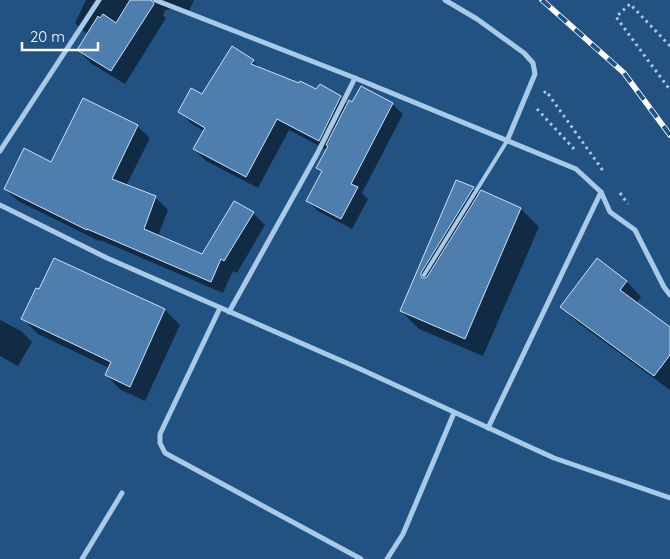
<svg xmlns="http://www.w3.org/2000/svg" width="670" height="559" font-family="Quicksand,sans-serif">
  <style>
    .shadow { fill: #0007 }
    .building { fill: #4e7ead; stroke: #cce2f6 }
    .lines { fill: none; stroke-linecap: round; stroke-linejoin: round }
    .path { stroke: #a8c9e8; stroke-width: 3; stroke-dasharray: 2.5 4; stroke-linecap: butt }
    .service { stroke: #a8c9e8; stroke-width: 4 }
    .minor { stroke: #a8c9e8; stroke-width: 5 }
    .rail-casing { stroke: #fff; stroke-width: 5.5 }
    .rail { stroke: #215282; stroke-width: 4; stroke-dasharray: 11; stroke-linecap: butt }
  </style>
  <rect width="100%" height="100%" fill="#215282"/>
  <g class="shadow">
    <path d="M 86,0 L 194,0 L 187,15 L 171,9 L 165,10 L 163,16 L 166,18 L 125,84 L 92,64 L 78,50 L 88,35 L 75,23 Z"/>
    <path d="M 253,61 L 262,70 L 317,91 L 340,97 L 348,105 L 392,104 L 403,114 L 362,193 L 368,199 L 352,229 L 318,211 L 307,200 L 322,172 L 317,167 L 327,150 L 289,130 L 258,188 L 206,161 L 194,149 L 204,131 L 192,124 L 180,112 Z"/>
    <path d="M 137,126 L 150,138 L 126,186 L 156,198 L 168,210 L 158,236 L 203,256 L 253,213 L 265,225 L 237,273 L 233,271 L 223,293 L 100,240 L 99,241 L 18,201 L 5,189 L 52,163 Z"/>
    <path d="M 457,182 L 473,189 L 479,195 L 521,209 L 539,227 L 483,356 L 419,329 L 401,311 Z"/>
    <path d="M 54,260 L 165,310 L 180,325 L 145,401 L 121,390 L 106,375 L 109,368 L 38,334 L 23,319 L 40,291 Z"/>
    <path d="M 597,260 L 627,282 L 641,297 L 636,304 L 670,329 L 670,390 L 577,322 L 562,307 Z"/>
    <path d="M 0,320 L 21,331 L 32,342 L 18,366 L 0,356 Z"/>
  </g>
  <g class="building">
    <path d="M 130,0 L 151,0 L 154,4 L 111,71 L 77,50 L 98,16 L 100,18 L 103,14 L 116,23 Z"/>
    <path d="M 232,46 L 254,60 L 251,64 L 299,83 L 300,81 L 316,89 L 320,84 L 341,96 L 319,141 L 277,119 L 246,177 L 193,149 L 205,128 L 178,112 L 191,88 L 202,94 Z"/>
    <path d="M 361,86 L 393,103 L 351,184 L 358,187 L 341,219 L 306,201 L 322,171 L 316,168 L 328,146 L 326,145 L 349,100 L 352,102 Z"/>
    <path d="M 83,98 L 138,125 L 112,179 L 156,196 L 144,229 L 202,254 L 234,201 L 254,212 L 224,261 L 221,259 L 211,282 L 87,229 L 87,230 L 4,189 L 24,148 L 51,162 Z"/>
    <path d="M 456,180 L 474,187 L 421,273 L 421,276 L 422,278 L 425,278 L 427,277 L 481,190 L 521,208 L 465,339 L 400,311 Z"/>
    <path d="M 54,258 L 165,309 L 130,387 L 105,375 L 111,362 L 21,319 L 36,288 L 39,289 Z"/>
    <path d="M 597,258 L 627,281 L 620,290 L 670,327 L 670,355 L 654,376 L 560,307 Z"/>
  </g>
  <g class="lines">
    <g class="path">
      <path d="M 670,46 L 630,4 L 616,17 L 670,90"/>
      <path d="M 544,93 L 546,91 L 604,172"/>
      <path d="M 537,109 L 575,150"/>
      <path d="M 620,193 L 628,204"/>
    </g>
    <path class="service" d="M 424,275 L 507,141"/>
    <g class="minor">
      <path d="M 155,0 L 355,78 L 576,169 L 601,192 L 610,212 L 635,230 L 664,287 L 670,295"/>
      <path d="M 445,0 L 477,19 L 524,53 L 533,63 L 535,74 L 507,141"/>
      <path d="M 0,151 L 99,0"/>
      <path d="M 0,205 L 107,258 L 358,368 L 554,458 L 670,498"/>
      <path d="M 220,308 L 160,434 L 160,443 L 165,453 L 361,559"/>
      <path d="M 229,312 L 317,154 L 355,78"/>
      <path d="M 488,428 L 601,192"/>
      <path d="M 82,559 L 122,493"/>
      <path d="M 387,559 L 403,534 L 454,413"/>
    </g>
    <defs>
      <path id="rail" d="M 542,0 L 624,73 L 670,135"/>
    </defs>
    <use href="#rail" class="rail-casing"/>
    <use href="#rail" class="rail"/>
  </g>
  <path d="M22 42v8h76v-8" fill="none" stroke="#ffffff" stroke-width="2.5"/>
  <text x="30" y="42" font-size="15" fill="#ffffff" stroke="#215282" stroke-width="4" paint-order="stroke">20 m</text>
</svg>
